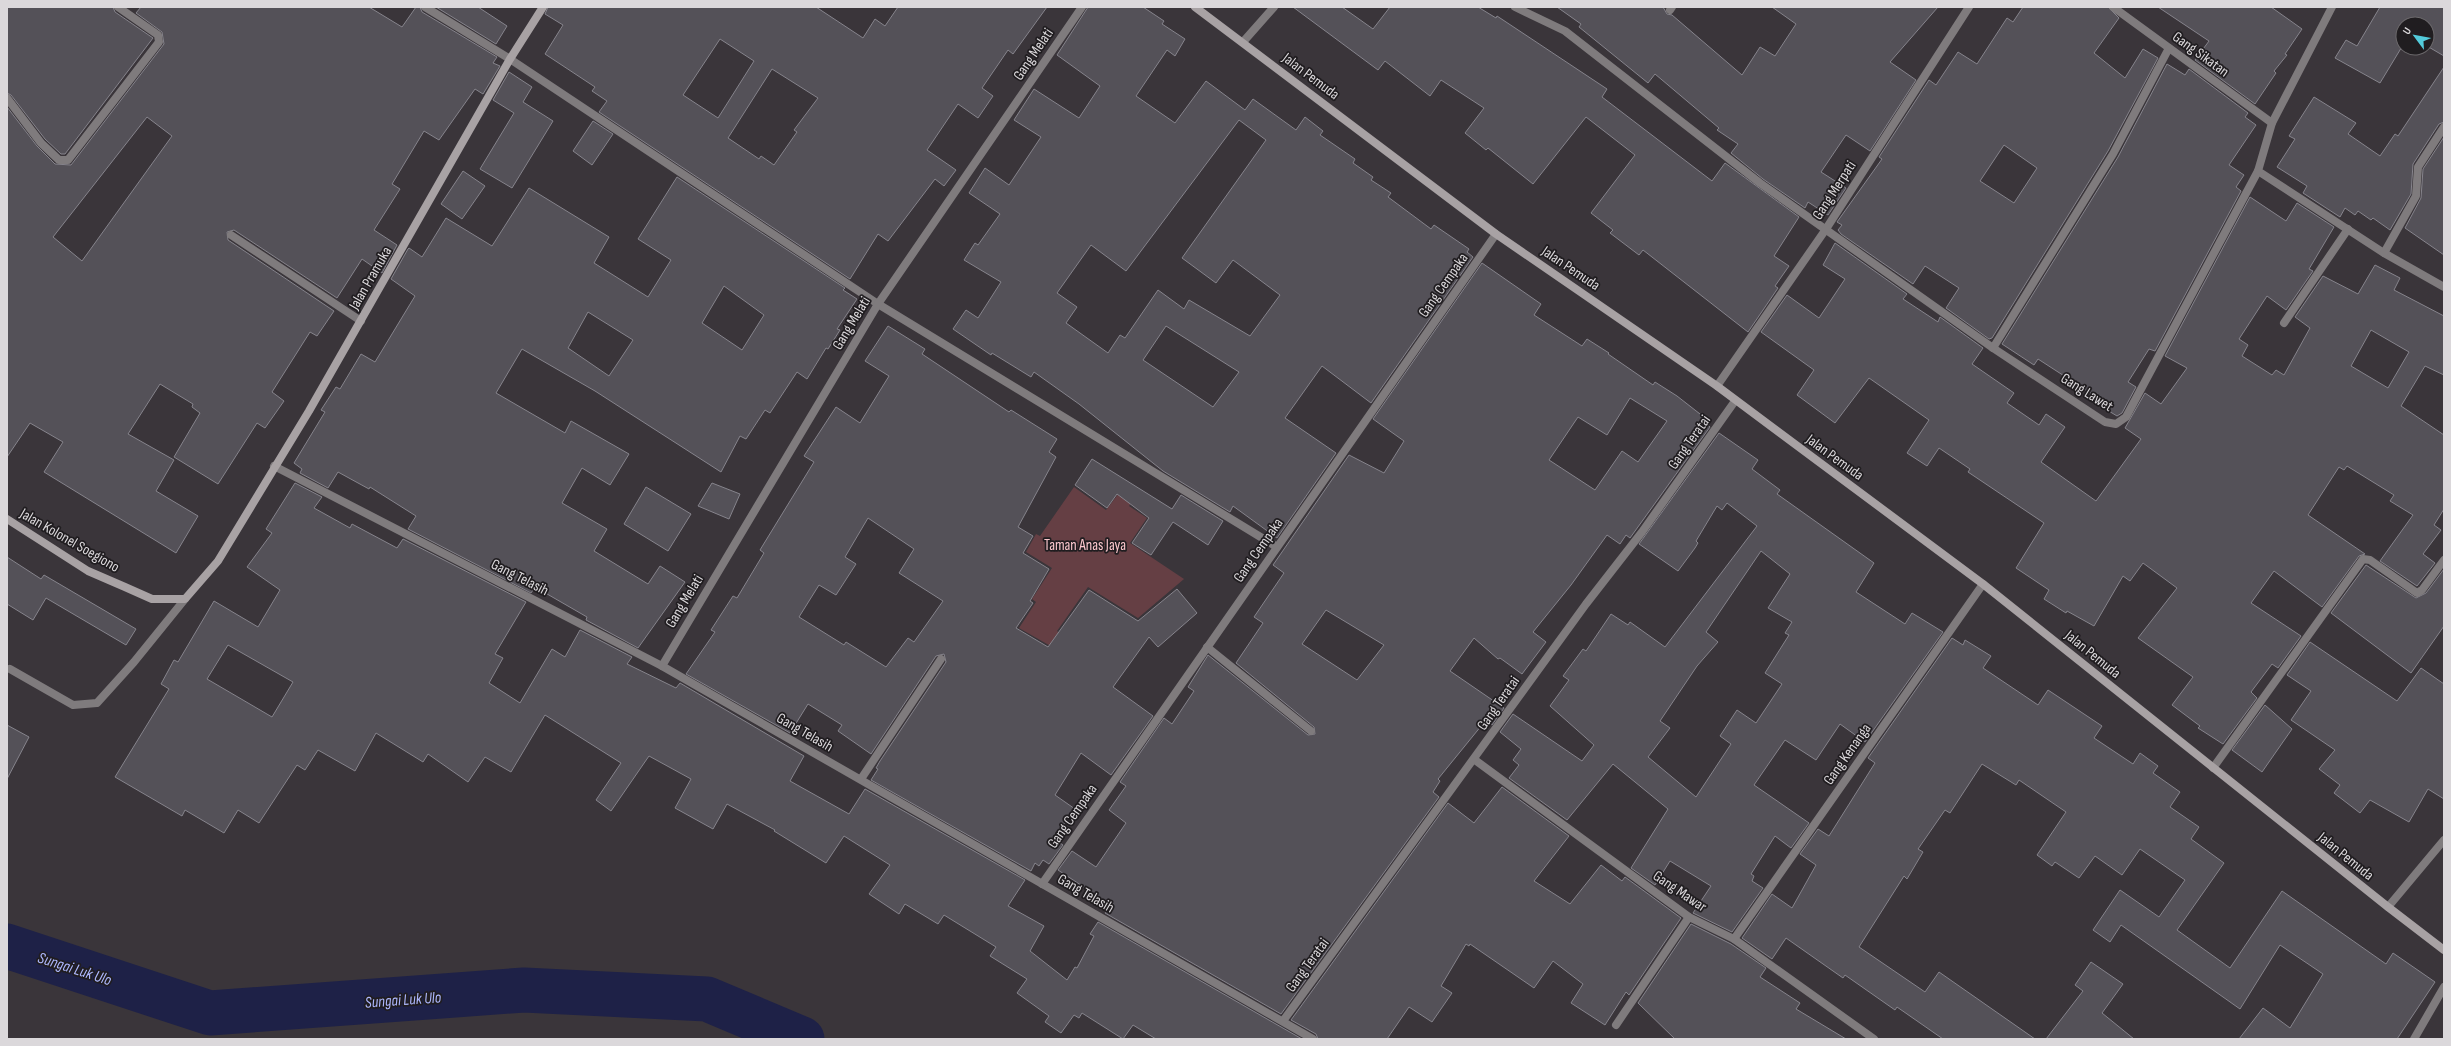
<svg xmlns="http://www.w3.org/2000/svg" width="2451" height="1046" font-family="'Sofia Sans Condensed',sans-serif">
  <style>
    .green { fill: #653f44 }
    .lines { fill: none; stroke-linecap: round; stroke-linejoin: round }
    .river { stroke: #1e2147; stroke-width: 45 }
    .building { fill: #545158; stroke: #86848c; fill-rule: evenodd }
    .lane { stroke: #7f7b7d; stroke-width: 8 }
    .street { stroke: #7f7b7d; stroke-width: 8 }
    .secondary { stroke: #a8a2a4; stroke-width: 8 }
    .labels { text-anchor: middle; stroke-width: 3.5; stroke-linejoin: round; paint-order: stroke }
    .street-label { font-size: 15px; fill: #dbd8db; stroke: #201d20 }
    .park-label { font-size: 15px; fill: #fcc8ce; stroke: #201d20 }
    .water-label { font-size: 16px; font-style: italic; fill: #aeb8fe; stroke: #201d20 }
  </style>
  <rect width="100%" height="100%" fill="#3a353a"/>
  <path class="green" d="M 1074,487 L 1106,510 L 1119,493 L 1132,502 L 1129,506 L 1147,518 L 1130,543 L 1184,579 L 1138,618 L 1088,587 L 1057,631 L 1063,636 L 1054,648 L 1019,628 L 1036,602 L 1032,599 L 1052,568 L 1026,552 L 1036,534 L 1040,536 Z"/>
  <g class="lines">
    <path class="river" d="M 7,946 L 210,1013 L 524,990 L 707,999 L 802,1039"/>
  </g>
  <g class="building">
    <path d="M 7,7 L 113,7 L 115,12 L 153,38 L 65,154 L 61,154 L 45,139 L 11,95 L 7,93 Z"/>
    <path d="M 141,7 L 369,7 L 402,27 L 416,7 L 420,7 L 422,12 L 497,57 L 493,63 L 500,66 L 483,94 L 475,89 L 439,140 L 424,131 L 392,184 L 400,189 L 374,230 L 397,245 L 382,273 L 362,259 L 337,298 L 234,230 L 227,232 L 228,240 L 334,311 L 317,336 L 310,332 L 272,392 L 284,401 L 265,428 L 257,423 L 218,484 L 174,457 L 200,413 L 192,407 L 193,404 L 160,384 L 128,434 L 174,460 L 156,491 L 198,516 L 176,553 L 44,472 L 63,442 L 30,423 L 7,457 L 7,107 L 37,146 L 55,164 L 71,165 L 164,44 L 162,32 L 136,13 ZM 147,117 L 172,136 L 82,261 L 53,237 Z"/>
    <path d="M 436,7 L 478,7 L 507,26 L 496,44 Z"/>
    <path d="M 548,7 L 816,7 L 863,38 L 875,19 L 885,26 L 898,7 L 1047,7 L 1013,54 L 1008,50 L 982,88 L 993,96 L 978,118 L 958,104 L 927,150 L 956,170 L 944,186 L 935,179 L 888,241 L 878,234 L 850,279 L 599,112 L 607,101 L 592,91 L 595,87 L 545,54 L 563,25 L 545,14 ZM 720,39 L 754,61 L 718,118 L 683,95 ZM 772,69 L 818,98 L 794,130 L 797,132 L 774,165 L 761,156 L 759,159 L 728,138 Z"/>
    <path d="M 1088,7 L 1143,7 L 1164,21 L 1162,24 L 1185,39 L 1175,56 L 1167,50 L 1136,96 L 1175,123 L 1206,81 L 1245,110 L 1253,99 L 1296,130 L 1305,117 L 1323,131 L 1320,135 L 1355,159 L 1353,163 L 1373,177 L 1371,180 L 1391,193 L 1388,197 L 1431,229 L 1434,225 L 1469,249 L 1467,252 L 1473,257 L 1371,403 L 1322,366 L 1285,418 L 1336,453 L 1277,538 L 1233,506 L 1230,512 L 1163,471 L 1079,404 L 1034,372 L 1031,377 L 992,353 L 991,355 L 953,329 L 966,310 L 978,318 L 1001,282 L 964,260 L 975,243 L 978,245 L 1000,214 L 969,193 L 985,168 L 1009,185 L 1041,137 L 1014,120 L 1034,89 L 1079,118 L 1100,86 L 1057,55 ZM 1239,120 L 1266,140 L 1182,258 L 1216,283 L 1233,260 L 1280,295 L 1250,336 L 1189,300 L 1184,309 L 1158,290 L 1125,338 L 1120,335 L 1108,353 L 1066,323 L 1077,307 L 1057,293 L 1091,245 L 1126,271 ZM 1166,326 L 1239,372 L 1213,407 L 1143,360 Z"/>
    <path d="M 1293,7 L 1342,7 L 1373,29 L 1390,7 L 1478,7 L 1496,18 L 1497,16 L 1607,89 L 1602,97 L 1712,181 L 1725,163 L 1799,217 L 1774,256 L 1789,266 L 1775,286 L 1778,288 L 1748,332 L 1643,250 L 1639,255 L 1610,233 L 1613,230 L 1591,213 L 1635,155 L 1586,117 L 1533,184 L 1488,148 L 1486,150 L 1465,133 L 1484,108 L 1441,80 L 1430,96 L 1385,61 L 1378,70 Z"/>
    <path d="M 1557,7 L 1663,7 L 1667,14 L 1672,15 L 1742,75 L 1760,47 L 1775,56 L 1796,24 L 1772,7 L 1938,7 L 1890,62 L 1916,80 L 1870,151 L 1846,135 L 1821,172 L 1846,188 L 1828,215 L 1808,202 L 1805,208 L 1763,179 L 1731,153 L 1738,144 L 1717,130 L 1719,128 L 1655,74 L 1648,83 L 1579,27 L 1581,24 Z"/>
    <path d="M 2023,7 L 2108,7 L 2119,18 L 2094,53 L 2125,78 L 2143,49 L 2158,58 L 2108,151 L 1992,338 L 1989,339 L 1946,308 L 1959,288 L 1925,266 L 1913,284 L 1841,234 L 1838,230 L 1842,225 L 1837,222 L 1882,159 L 1879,157 L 1929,80 L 1936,85 L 1958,52 L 1977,64 L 2007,18 L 2013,22 ZM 2004,145 L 2037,168 L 2014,203 L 1980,181 Z"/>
    <path d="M 2158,7 L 2271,7 L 2302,29 L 2285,54 L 2287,55 L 2274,71 L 2276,73 L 2255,104 L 2195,60 L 2209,41 Z"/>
    <path d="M 2380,7 L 2444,7 L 2444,56 L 2427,46 L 2427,24 L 2403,24 L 2403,45 L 2380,83 L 2335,58 L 2346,40 L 2357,46 Z"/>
    <path d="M 2167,64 L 2185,75 L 2189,69 L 2248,113 L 2245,117 L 2256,125 L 2229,165 L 2244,175 L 2236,187 L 2241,191 L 2155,351 L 2149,349 L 2128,382 L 2136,387 L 2122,413 L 2117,416 L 2089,399 L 2092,394 L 2038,359 L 2034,365 L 2002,344 L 2118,157 Z"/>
    <path d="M 2444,67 L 2444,122 L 2439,124 L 2413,164 L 2411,194 L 2390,230 L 2373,218 L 2371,220 L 2358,211 L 2355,215 L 2345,208 L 2340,217 L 2303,193 L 2307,186 L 2277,167 L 2295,139 L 2289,136 L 2314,97 L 2356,123 L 2348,134 L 2380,156 L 2395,134 L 2398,136 Z"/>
    <path d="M 509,72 L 532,87 L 523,102 L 553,121 L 512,188 L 480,169 L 514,113 L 493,100 Z"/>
    <path d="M 593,121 L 613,134 L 592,165 L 573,151 Z"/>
    <path d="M 2444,137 L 2444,255 L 2405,228 L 2421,198 L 2423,169 Z"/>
    <path d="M 463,171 L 485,186 L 462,219 L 441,204 Z"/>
    <path d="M 677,177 L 845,288 L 843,290 L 857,299 L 837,329 L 840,330 L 828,349 L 826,348 L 807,379 L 797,372 L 770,413 L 765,410 L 746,439 L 740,436 L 721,472 L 595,391 L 522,349 L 496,393 L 565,433 L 571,421 L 629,454 L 610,485 L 582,468 L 562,503 L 607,529 L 594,551 L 648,584 L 660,566 L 685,582 L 638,648 L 586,620 L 587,617 L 535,587 L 531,593 L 408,529 L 416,516 L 370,487 L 369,489 L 338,472 L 328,488 L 300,473 L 302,469 L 294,463 L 325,412 L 321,410 L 336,387 L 340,389 L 361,354 L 375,362 L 415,296 L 391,279 L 408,249 L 409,248 L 422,257 L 446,218 L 492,246 L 529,188 L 609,237 L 594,263 L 648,297 L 671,260 L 638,239 ZM 724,286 L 764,315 L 742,350 L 702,323 ZM 588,312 L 633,340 L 609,376 L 568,348 Z"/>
    <path d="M 2250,197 L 2286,221 L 2297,203 L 2334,227 L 2309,269 L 2313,271 L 2286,310 L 2267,296 L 2239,339 L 2248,345 L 2242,356 L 2272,375 L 2276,370 L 2284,375 L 2310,328 L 2295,317 L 2323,276 L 2358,294 L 2375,265 L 2400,278 L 2394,290 L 2444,316 L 2444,375 L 2425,366 L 2401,406 L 2444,435 L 2444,509 L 2434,525 L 2441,530 L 2423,554 L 2435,563 L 2417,586 L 2380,561 L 2413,515 L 2390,501 L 2394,495 L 2347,466 L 2344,470 L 2339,467 L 2308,515 L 2365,554 L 2359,556 L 2322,607 L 2274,571 L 2251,603 L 2301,636 L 2278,668 L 2272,664 L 2251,692 L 2257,698 L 2223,744 L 2198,728 L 2200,726 L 2172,705 L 2193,677 L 2138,638 L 2177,588 L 2143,563 L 2130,581 L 2123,576 L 2094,626 L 2067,611 L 2066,613 L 2044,599 L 2049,590 L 2016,568 L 2044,523 L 1968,472 L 1970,469 L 1939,448 L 1927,466 L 1907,453 L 1929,420 L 1869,378 L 1835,423 L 1797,395 L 1814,370 L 1761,332 L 1787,295 L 1819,318 L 1845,279 L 1823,265 L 1835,243 L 1907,294 L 1903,299 L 1938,322 L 1940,317 L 1983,348 L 1972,364 L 2014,393 L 2007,403 L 2039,425 L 2046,414 L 2065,427 L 2041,462 L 2096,501 L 2141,439 L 2125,428 L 2145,393 L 2161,404 L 2187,368 L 2165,356 ZM 2371,330 L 2409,352 L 2388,388 L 2351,366 Z"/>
    <path d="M 1482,263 L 1541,304 L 1534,315 L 1582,346 L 1587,339 L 1609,353 L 1608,354 L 1653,385 L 1655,382 L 1677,396 L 1709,421 L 1707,424 L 1710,427 L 1630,538 L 1626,535 L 1620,544 L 1607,535 L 1571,585 L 1533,632 L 1546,642 L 1522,674 L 1500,658 L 1498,659 L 1474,638 L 1450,671 L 1504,708 L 1492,725 L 1486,720 L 1438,779 L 1440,781 L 1433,792 L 1439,797 L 1281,1014 L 1105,913 L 1111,905 L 1058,870 L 1072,851 L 1096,867 L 1126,823 L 1109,810 L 1126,786 L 1120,782 L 1164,718 L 1172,724 L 1194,691 L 1188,687 L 1208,655 L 1308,735 L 1315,734 L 1314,727 L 1236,663 L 1263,623 L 1254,617 L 1284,573 L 1273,565 L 1349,455 L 1384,473 L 1404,441 L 1373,419 ZM 1630,398 L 1667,421 L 1638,462 L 1622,451 L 1595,490 L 1549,460 L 1578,417 L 1607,435 ZM 1326,610 L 1384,645 L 1357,680 L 1302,644 Z"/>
    <path d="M 888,326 L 925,349 L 922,354 L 1009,412 L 1011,410 L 1057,439 L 1049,452 L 1056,457 L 1018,527 L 1033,536 L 1023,553 L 1049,569 L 1030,601 L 1033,603 L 1016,628 L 1048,647 L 1089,590 L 1138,621 L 1177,589 L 1197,613 L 1158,647 L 1149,637 L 1113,687 L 1153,716 L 1111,775 L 1081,753 L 1055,795 L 1075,809 L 1054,839 L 1063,845 L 1049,864 L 1043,860 L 1039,866 L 1035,863 L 1031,871 L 871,780 L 878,769 L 876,768 L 880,761 L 946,662 L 944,654 L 936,656 L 871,754 L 838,731 L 842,725 L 808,704 L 790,733 L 686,674 L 715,632 L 711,630 L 733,596 L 737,598 L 764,553 L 760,550 L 814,462 L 804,456 L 836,407 L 860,423 L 889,376 L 865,361 ZM 868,518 L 914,549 L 899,573 L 943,601 L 914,642 L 908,638 L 886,667 L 846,642 L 844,645 L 799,617 L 819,585 L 836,595 L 856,564 L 845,557 Z"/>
    <path d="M 1719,433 L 1758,460 L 1752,469 L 1780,490 L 1777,494 L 1874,563 L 1856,592 L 1905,624 L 1912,613 L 1943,632 L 1865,742 L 1840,724 L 1816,760 L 1785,740 L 1754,785 L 1809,823 L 1791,848 L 1775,836 L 1751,874 L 1754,876 L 1752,881 L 1763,888 L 1732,932 L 1693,913 L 1711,886 L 1670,861 L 1655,885 L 1631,868 L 1668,809 L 1613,764 L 1567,820 L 1509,778 L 1519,765 L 1513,760 L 1521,749 L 1500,732 L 1513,714 L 1582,761 L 1594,745 L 1550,706 L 1569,680 L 1563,676 L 1583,649 L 1586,651 L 1611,614 L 1628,625 L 1630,622 L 1665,647 L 1757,526 L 1727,503 L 1722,510 L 1717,506 L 1696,541 L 1698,543 L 1695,548 L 1678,571 L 1639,544 ZM 1761,551 L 1790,574 L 1768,608 L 1792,622 L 1785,633 L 1789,635 L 1765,673 L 1782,684 L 1756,723 L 1737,710 L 1720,736 L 1731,744 L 1696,797 L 1648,757 L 1670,728 L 1660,721 L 1697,666 L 1718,642 L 1706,632 Z"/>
    <path d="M 1092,459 L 1172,509 L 1181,495 L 1223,521 L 1208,545 L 1173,522 L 1151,555 L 1132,543 L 1149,518 L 1117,494 L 1107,508 L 1075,485 Z"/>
    <path d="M 295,483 L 322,497 L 314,508 L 350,528 L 352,524 L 397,548 L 403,539 L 526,602 L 495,654 L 503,658 L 489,683 L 520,703 L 552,649 L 565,657 L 580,630 L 632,657 L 627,664 L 676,688 L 680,683 L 804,756 L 790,781 L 849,814 L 865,789 L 1025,880 L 1008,906 L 1044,926 L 1030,951 L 1067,980 L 1075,967 L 1077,968 L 1094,936 L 1090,934 L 1098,922 L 1302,1039 L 1156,1039 L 1133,1025 L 1123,1039 L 1082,1013 L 1079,1018 L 1074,1015 L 1061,1033 L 1045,1022 L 1049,1016 L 1017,993 L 1027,979 L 990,956 L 996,947 L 944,915 L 938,924 L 905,904 L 899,914 L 869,894 L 890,865 L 844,836 L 826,863 L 774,831 L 775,830 L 727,804 L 713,829 L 675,808 L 691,779 L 649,756 L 611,811 L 596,800 L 621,763 L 545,715 L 511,772 L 485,757 L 468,782 L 428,754 L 423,762 L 376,733 L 355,771 L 318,750 L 305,770 L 297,765 L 259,823 L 238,810 L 224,833 L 185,810 L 182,816 L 115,777 L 169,689 L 161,684 L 174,660 L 178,662 L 214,601 L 258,627 L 280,590 L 247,567 L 272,533 L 266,529 ZM 228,645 L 293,682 L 272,717 L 207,679 Z"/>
    <path d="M 712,483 L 740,494 L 729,519 L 698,506 Z"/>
    <path d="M 646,487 L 691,514 L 668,551 L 624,524 Z"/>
    <path d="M 7,557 L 41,579 L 44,575 L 136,629 L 126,645 L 46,598 L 33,620 L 7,604 Z"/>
    <path d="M 2366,565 L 2416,598 L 2426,593 L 2444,569 L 2444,626 L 2411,673 L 2331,613 Z"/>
    <path d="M 1952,638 L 1963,645 L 1965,640 L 1991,656 L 1983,668 L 2038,705 L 2048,690 L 2102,726 L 2094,738 L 2133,764 L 2140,753 L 2158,766 L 2153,773 L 2180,792 L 2170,807 L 2199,827 L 2191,839 L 2224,863 L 2177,930 L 2230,968 L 2282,891 L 2386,964 L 2393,953 L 2435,982 L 2397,1039 L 2239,1039 L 2263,1008 L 2290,1028 L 2323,974 L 2280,945 L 2240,1009 L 2121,925 L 2110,942 L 2093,930 L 2120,890 L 2159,917 L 2185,880 L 2140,849 L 2122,875 L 2095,856 L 2079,878 L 2055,862 L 2052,866 L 2037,855 L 2066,812 L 2019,780 L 2016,785 L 1982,764 L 1950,813 L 1945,810 L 1918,849 L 1923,852 L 1907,879 L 1904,876 L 1859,947 L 1925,992 L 1939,972 L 2035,1039 L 1943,1039 L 1897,1007 L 1895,1010 L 1845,975 L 1843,978 L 1786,938 L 1772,959 L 1742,938 L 1772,894 L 1792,908 L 1816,865 L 1800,854 L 1818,829 L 1829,836 L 1875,763 L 1868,758 Z"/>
    <path d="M 2310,642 L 2397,701 L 2421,668 L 2444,684 L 2444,799 L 2428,789 L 2409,822 L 2370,800 L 2360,813 L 2334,793 L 2340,785 L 2319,769 L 2335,750 L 2291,720 L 2311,691 L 2287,675 Z"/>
    <path d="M 2265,705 L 2292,729 L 2262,772 L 2232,750 Z"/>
    <path d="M 7,725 L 29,737 L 7,779 Z"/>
    <path d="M 1502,787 L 1569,836 L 1534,881 L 1570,904 L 1601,865 L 1622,881 L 1625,877 L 1681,918 L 1629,995 L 1626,992 L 1605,1025 L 1571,1003 L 1583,984 L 1553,961 L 1534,988 L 1470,944 L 1469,946 L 1466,944 L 1441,986 L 1452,993 L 1432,1022 L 1409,1007 L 1387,1039 L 1318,1039 L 1316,1034 L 1291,1020 L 1448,803 L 1474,823 Z"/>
    <path d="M 1691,924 L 1731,944 L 1766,968 L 1760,977 L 1800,1003 L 1796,1009 L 1846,1039 L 1675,1039 L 1638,1003 Z"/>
    <path d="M 2091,962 L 2123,984 L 2102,1013 L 2134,1039 L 2046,1039 L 2083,991 L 2075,985 Z"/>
  </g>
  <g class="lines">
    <path class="lane" d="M 1616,1025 L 1689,917"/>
    <g class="street">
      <path d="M 425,7 L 510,59 L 878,304 L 1277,547"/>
      <path d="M 1515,7 L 1565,31 L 1760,183 L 1993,348 L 2105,422 L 2116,424 L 2126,417 L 2258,171"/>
      <path d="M 2113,7 L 2272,123"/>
      <path d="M 2332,7 L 2272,123 L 2258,171 L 2384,253 L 2444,287"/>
      <path d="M 1670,10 L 1672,7"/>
      <path d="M 1243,42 L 1274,7"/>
      <path d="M 7,98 L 41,143 L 59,160 L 68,160 L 159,42 L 158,35 L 118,7"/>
      <path d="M 231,235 L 361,321"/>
      <path d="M 2384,253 L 2416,196 L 2418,167 L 2444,127"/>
      <path d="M 2284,323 L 2348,229"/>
      <path d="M 1993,348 L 2113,154 L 2169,48"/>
      <path d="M 1717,386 L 1826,229 L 1969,7"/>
      <path d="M 274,466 L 662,666 L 1313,1039"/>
      <path d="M 1207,647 L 1311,731"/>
      <path d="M 662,666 L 878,304 L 1082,7"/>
      <path d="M 10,669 L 73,705 L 97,703 L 134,662 L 185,599"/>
      <path d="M 1475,760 L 1689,917 L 1734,939 L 1874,1039"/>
      <path d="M 2213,768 L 2363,559 L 2370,560 L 2417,593 L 2422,590 L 2444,560"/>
      <path d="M 861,779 L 941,659"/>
      <path d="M 1042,884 L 1496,234"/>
      <path d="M 2388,907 L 2444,840"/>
      <path d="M 1734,939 L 1983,584"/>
      <path d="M 1283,1021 L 1586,604 L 1642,532 L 1735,401"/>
      <path d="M 2414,1039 L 2444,987"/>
    </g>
    <g class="secondary">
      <path d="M 1195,7 L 1496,234 L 1717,386 L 1983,584 L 2388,907 L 2444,950"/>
      <path d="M 7,519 L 88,571 L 125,587 L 152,599 L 185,599 L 218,561 L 309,411 L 510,59 L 543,7"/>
    </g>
  </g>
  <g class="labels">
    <g class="street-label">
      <text transform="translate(1033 54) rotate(-56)" y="5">Gang Melati</text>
      <text transform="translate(2201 54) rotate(36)" y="5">Gang Sikatan</text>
      <text transform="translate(1311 76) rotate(37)" y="5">Jalan Pemuda</text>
      <text transform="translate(1834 190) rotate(-57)" y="5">Gang Merpati</text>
      <text transform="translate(1571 268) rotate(34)" y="5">Jalan Pemuda</text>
      <text transform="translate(370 278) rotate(-60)" y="5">Jalan Pramuka</text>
      <text transform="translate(1443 285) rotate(-55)" y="5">Gang Cempaka</text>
      <text transform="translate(851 323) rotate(-59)" y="5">Gang Melati</text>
      <text transform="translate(2087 392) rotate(32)" y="5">Gang Lawet</text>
      <text transform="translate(1689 442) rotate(-55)" y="5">Gang Teratai</text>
      <text transform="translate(1835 457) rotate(36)" y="5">Jalan Pemuda</text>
      <text transform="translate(70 540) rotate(30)" y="5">Jalan Kolonel Soegiono</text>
      <text transform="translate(1258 550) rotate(-55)" y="5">Gang Cempaka</text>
      <text transform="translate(520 577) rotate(27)" y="5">Gang Telasih</text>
      <text transform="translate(684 601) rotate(-59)" y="5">Gang Melati</text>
      <text transform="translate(2093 654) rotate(39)" y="5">Jalan Pemuda</text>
      <text transform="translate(1498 703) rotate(-55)" y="5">Gang Teratai</text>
      <text transform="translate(805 732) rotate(30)" y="5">Gang Telasih</text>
      <text transform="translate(1847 754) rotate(-55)" y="5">Gang Kenanga</text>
      <text transform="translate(1072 816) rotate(-55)" y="5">Gang Cempaka</text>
      <text transform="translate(2346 856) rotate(39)" y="5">Jalan Pemuda</text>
      <text transform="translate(1680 891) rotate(34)" y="5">Gang Mawar</text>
      <text transform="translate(1086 893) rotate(30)" y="5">Gang Telasih</text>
      <text transform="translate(1307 965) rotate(-54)" y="5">Gang Teratai</text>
    </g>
    <g class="park-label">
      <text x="1085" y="550">Taman Anas Jaya</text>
    </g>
    <g class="water-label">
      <text transform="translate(75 968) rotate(18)" y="6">Sungai Luk Ulo</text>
      <text transform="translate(403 999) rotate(-4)" y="6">Sungai Luk Ulo</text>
    </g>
  </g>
  <rect width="2451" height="1046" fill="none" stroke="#dbd8db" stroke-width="16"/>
  <g transform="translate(2415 36) rotate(302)"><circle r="19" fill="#201d20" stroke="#6b686b"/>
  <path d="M0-3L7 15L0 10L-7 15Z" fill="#53cbdb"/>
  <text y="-6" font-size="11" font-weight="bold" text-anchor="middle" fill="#dbd8db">U</text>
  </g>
</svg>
